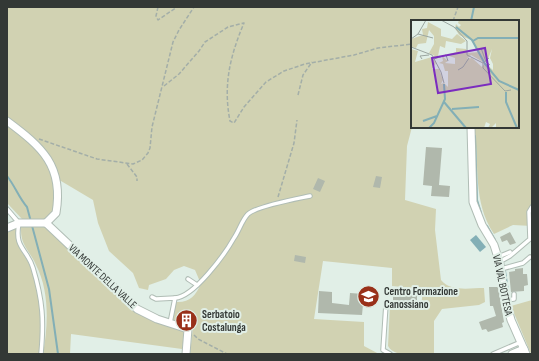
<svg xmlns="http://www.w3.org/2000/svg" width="539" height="361" font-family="'Sofia Sans Condensed',sans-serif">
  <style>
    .green { fill: #d1d2b2 }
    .water { fill: #83afb6 }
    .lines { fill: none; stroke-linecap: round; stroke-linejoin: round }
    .stream { stroke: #83afb6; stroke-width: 2 }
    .building { fill: #b0b8ac }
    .service-casing { stroke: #b0bdb5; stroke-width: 5.5 }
    .minor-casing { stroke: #b0bdb5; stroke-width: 9 }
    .path { stroke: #a3aea8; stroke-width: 1.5; stroke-dasharray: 4 2; stroke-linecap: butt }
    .service { stroke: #fff; stroke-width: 3.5 }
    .minor { stroke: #fff; stroke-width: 7 }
    .labels { text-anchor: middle; stroke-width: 4; stroke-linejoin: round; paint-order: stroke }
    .street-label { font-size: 11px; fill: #333835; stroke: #e1efe7 }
    .poi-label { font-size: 11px; font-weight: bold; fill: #333835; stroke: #e1efe7; text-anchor: start }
    .inset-river { fill: none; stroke: #83afb6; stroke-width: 2 }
    .inset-road { fill: none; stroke: #9ba6a0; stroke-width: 1 }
    .view { fill: #7b2cbf; fill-opacity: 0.15; stroke: #7b2cbf; stroke-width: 2 }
    .inset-edge { fill: none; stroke: #333835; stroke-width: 2 }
  </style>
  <rect width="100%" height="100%" fill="#e1efe7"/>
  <g class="green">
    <path d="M 7,7 L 532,7 L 532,226 L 513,225 L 494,234 C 472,201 480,165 474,127 L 518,127 L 518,21 L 412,21 L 412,127 L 407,146 L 405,200 L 436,209 L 435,230 L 441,280 C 451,292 469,288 484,288 L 485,302 L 479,305 L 442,309 L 434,321 L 434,354 C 421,354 395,359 388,346 L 390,305 L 421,307 L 423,289 L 392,286 L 392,268 L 323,261 L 314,319 L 364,322 L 364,346 L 379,354 L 190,354 L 193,327 L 189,326 L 191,317 L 178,313 L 176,322 L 172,321 L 175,302 C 190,303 195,296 201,284 L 195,270 L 184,266 L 174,270 L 166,279 L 149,285 L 148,290 L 139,288 L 133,273 L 109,251 L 98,223 L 93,200 L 61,181 L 53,185 L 55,204 L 52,214 L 44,219 L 22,219 L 7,203 Z"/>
    <path d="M 17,226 C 13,248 24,250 31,268 C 41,296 42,325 39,354 L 7,354 L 7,231 Z"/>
    <path d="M 21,226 L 46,227 L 132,310 L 152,321 L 185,330 L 182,349 L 71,334 L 70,354 L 43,354 C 48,326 50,292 36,265 C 29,249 20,246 21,226 Z"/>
    <path d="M 532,300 L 532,354 L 531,354 L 511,306 Z"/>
  </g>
  <path class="water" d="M 476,235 L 486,247 L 480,252 L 470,240 Z"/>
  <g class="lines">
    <g class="stream">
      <path d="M 471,21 L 474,7"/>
      <path d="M 475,136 L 477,200 L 481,213"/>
      <path d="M 7,176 C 15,186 19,198 27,207 L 49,289 L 58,354"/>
      <path d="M 487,226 L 495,240"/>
      <path d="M 505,271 L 509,298"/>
    </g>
  </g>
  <g class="building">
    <path d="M 426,147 L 442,148 L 439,185 L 450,186 L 449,197 L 431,196 L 432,186 L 423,185 Z"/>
    <path d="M 376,176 L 382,177 L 380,188 L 373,187 Z"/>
    <path d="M 318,178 L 325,181 L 320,192 L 313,189 Z"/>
    <path d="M 510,232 L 516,243 L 510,245 L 507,240 L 502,242 L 500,237 Z"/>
    <path d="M 295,255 L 306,257 L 305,263 L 294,261 Z"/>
    <path d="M 523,268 L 523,274 L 527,274 L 528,285 L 524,286 L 524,291 L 511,292 L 509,272 L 515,271 L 515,269 Z"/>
    <path d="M 489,287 L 498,287 L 504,322 L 502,323 L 503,327 L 488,332 L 486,329 L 482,330 L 479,322 L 496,316 L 493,306 L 490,306 Z"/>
    <path d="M 393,289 L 417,291 L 417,303 L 393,302 Z"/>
    <path d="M 319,291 L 332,292 L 332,303 L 349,305 L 350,293 L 364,294 L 362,315 L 318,313 Z"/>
    <path d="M 179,314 L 188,317 L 186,323 L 177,320 Z"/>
  </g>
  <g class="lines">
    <defs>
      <g id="service">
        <path d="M 7,209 L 19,223 C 14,249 27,248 33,268 C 43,301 44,321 41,354"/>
        <path d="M 498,257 L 510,252"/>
        <path d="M 499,262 L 510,256 L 530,239 L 529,212 L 532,207"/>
        <path d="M 501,269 L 523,263 L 530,257"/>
        <path d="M 188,279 L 197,285"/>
        <path d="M 152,297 L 156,299 L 175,298 L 170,323"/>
        <path d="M 175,298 C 194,297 225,254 234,238 C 239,231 242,220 248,214 C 257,206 296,199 310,196"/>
        <path d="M 506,300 L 514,299 L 514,294"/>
        <path d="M 386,304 L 383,350 L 390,354"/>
        <path d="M 493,354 L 521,342"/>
      </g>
      <g id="minor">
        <path d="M 7,121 C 42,147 64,166 56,213 L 46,223"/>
        <path d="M 471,127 L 473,202 L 482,225 L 494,245 L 500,264 L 504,294 L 511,320 L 526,354"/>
        <path d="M 7,228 L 19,223 L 46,223 L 137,309 L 157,319 L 188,329 L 186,354"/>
        <path d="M 512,354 L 524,349"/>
      </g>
    </defs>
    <use href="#service" class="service-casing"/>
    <use href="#minor" class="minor-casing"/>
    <g class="path">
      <path d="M 158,7 L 156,16 L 158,20 L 177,7"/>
      <path d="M 453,21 L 458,7"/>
      <path d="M 164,86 L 179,74 L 199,51 L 205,42 L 228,27 L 244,23 C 230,56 223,85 230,121 L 234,123 L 244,107 L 266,82 L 284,71 L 305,64 L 354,55 L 378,48 L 412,44"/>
      <path d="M 298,95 L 303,75 L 312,62"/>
      <path d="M 39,139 L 97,159 L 133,164 L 142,160 L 148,153 L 150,148 L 152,127 L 173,42 L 179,30 L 194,7"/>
      <path d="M 127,164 L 137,177 L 137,181"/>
      <path d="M 278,197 L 294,143 L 297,120"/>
      <path d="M 194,335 L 198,339 L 227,354"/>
    </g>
    <use href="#service" class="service"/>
    <use href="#minor" class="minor"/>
  </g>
  <defs>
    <symbol id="school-disc" viewBox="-11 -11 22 22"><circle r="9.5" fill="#993019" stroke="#e1efe7"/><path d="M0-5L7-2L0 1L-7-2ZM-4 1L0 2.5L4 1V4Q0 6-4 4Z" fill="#fff"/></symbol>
    <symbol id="building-disc" viewBox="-11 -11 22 22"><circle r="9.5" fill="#993019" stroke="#e1efe7"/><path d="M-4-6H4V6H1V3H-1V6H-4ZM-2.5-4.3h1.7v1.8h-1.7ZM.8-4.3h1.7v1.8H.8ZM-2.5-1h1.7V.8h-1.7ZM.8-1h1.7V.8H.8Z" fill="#fff"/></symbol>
  </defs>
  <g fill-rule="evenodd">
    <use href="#school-disc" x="356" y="284" width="25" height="25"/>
    <use href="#building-disc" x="174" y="308" width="25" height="25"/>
  </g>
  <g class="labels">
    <g class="street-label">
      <text transform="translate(103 276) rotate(43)" y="4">VIA MONTE DELLA VALLE</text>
      <text transform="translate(503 285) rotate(78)" y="4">VIA VAL BOTTESA</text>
    </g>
    <g class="poi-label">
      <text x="384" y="295">Centro Formazione<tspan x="384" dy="13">Canossiano</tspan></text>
      <text x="202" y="318">Serbatoio<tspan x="202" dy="13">Costalunga</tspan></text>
    </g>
  </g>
  <g transform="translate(411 20)">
    <rect width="108" height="108" fill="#e1efe7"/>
    <path d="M 48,0 L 108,0 L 108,108 L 85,108 L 85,103 L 80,108 L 77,108 L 79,104 L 75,102 L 73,108 L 0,108 L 0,29 L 7,31 L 4,42 L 21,37 L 25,43 L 21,49 L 28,49 L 32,60 L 30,64 L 33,63 L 37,67 L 37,51 L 34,51 L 32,44 L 28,43 L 32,41 L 31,36 L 37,41 L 34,43 L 44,44 L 44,38 L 35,35 L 45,32 L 45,28 L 55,29 L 56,33 L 68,32 L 60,20 L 48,15 L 44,8 L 45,4 L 48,7 L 50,5 L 47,3 ZM 81,29 L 79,38 L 82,44 L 82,50 L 74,43 L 71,47 L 61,38 L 56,39 L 60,35 L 72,42 L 77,39 ZM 17,2 L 30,9 L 30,16 L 41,19 L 46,14 L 55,21 L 50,24 L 35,21 L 34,28 L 29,26 L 27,36 L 23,38 L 22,36 L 24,36 L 18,33 L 23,24 L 23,16 L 18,10 L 15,23 L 7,24 L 5,28 L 0,27 L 0,19 L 12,15 L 11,9 L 16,8 Z" fill="#d1d2b2" fill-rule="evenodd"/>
    <path class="inset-river" d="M 45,7 L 61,20 L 74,44 L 88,61 L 108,70M 62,21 L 67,18 L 108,18M 95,72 L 95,82 L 106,108M 33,82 L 55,108M 41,89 L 68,87M 12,101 L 26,96M 18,108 L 23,103 L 34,79 L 33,64"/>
    <path class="inset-road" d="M 30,0 L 43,7 L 56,21 L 56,35 L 72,43 L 78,38M 7,14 L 22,18M 0,19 L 7,14 L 15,0M 0,27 L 21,35 L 30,52 L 33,63M 70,28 L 75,42 L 79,45M 11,39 L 9,36 L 18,35M 23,39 L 35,35 L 37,41M 72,43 L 72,48 L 94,71 L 100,70M 47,50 L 52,47 L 58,38"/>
    <path class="view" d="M 74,28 L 80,64 L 27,73 L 21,38 Z"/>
    <rect width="108" height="108" class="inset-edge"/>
  </g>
  <rect width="539" height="361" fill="none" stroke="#333835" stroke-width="16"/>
</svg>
